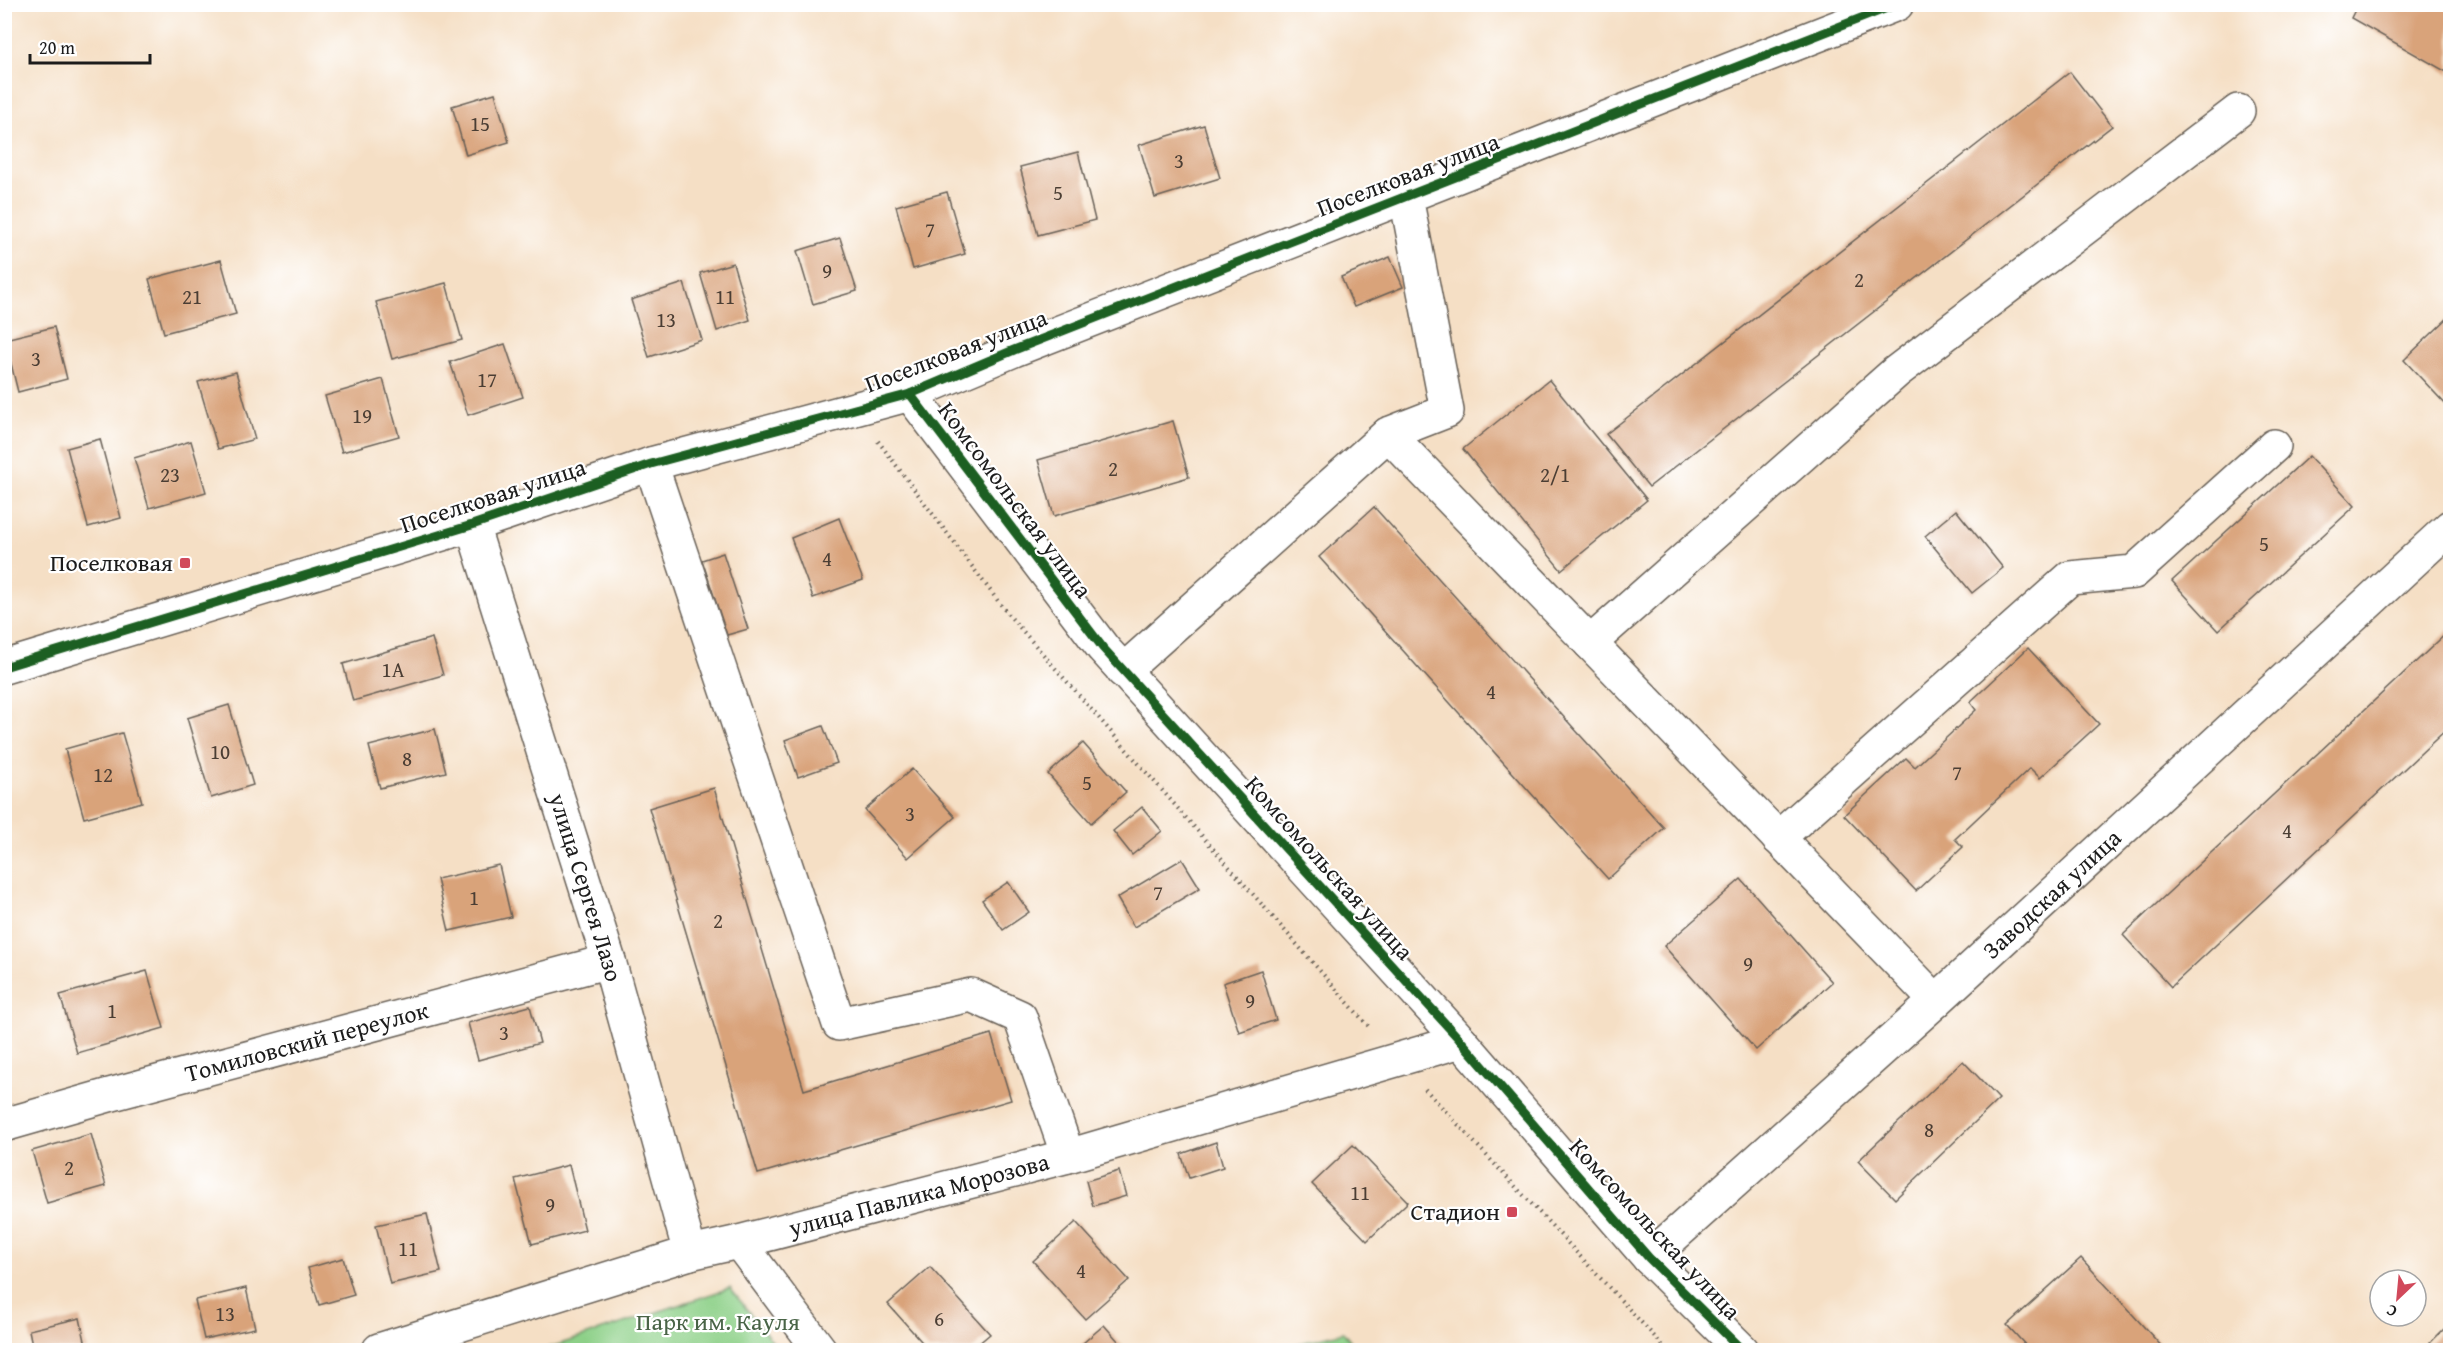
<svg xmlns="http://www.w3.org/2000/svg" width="2455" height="1355" font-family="'Gentium Book Plus',serif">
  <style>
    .green { fill: #8dd088; stroke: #547652; stroke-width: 1.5 }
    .building { fill: #d9a37a }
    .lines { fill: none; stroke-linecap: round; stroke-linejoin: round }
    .minor-casing { stroke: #686057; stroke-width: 36 }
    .path { stroke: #686057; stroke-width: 4; stroke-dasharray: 1.5 4.5; stroke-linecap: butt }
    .minor { stroke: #fff; stroke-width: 33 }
    .cycleway-casing { stroke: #fff; stroke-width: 13 }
    .cycleway { stroke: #1b5e20; stroke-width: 9 }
    .poi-dot { fill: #d1495b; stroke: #fff; stroke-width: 2 }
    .labels { text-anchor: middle; stroke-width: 4.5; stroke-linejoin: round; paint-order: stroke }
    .number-label { font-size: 21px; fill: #4b3e34 }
    .street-label { font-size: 24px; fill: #1c1c1c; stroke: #fff }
    .poi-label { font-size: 24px; fill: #1c1c1c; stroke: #fff; text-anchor: end }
    .park-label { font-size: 24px; fill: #496447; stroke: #fff }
  </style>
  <rect width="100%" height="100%" fill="#fff"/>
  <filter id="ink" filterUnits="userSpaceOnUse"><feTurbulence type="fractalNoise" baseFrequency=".0167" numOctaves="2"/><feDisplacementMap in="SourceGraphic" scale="12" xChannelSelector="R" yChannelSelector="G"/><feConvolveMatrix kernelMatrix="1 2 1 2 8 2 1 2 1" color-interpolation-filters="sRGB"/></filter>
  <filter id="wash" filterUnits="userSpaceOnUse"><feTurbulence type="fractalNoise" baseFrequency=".008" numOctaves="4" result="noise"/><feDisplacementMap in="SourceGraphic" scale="24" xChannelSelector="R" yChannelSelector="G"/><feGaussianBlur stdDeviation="1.35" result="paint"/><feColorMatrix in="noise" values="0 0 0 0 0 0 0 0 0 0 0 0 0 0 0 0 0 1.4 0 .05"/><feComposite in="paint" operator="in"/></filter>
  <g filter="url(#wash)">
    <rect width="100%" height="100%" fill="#f5dfc5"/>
    <g class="green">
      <path d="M 730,1288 L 779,1350 L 542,1350 Z"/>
      <path d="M 1343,1332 L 1357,1350 L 1274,1350 Z"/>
    </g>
    <g id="blocks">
      <g class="building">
        <path d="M 2358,4 L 2439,4 L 2450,11 L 2450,74 L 2351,18 Z"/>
        <path d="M 2070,72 L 2112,126 L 1649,487 L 1606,434 Z"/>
        <path d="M 495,93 L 509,142 L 466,155 L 452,106 Z"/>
        <path d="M 1204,125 L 1220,178 L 1155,198 L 1139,145 Z"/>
        <path d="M 1078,152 L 1095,220 L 1038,235 L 1020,167 Z"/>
        <path d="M 947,192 L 965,254 L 913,269 L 896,206 Z"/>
        <path d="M 840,238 L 857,291 L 813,304 L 797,251 Z"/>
        <path d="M 1390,257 L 1403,287 L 1354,307 L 1341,277 Z"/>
        <path d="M 221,260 L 236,314 L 164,333 L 149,279 Z"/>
        <path d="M 733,263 L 750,320 L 717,331 L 700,273 Z"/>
        <path d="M 446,283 L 462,340 L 392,359 L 376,302 Z"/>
        <path d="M 684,283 L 702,340 L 649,357 L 631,300 Z"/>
        <path d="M 2450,316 L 2450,409 L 2404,360 Z"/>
        <path d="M 54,327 L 67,379 L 18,392 L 5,339 Z"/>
        <path d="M 505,344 L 523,397 L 468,415 L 450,362 Z"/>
        <path d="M 236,372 L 255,439 L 218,449 L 198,382 Z"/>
        <path d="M 383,379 L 399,436 L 342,452 L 325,396 Z"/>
        <path d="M 1549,380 L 1647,500 L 1561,570 L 1463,449 Z"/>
        <path d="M 1173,421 L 1189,477 L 1054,516 L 1038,460 Z"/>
        <path d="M 100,439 L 121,518 L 88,527 L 67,448 Z"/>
        <path d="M 191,441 L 206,492 L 149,508 L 134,458 Z"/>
        <path d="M 2309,456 L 2355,506 L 2218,631 L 2172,581 Z"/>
        <path d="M 1374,507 L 1664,828 L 1608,879 L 1319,557 Z"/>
        <path d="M 1956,510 L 2003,568 L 1972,593 L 1925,536 Z"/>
        <path d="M 839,518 L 863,580 L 813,598 L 791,538 Z"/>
        <path d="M 723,553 L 748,629 L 727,635 L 702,560 Z"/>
        <path d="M 2450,630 L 2450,726 L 2171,987 L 2123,935 Z"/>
        <path d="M 432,638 L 443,675 L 353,701 L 343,664 Z"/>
        <path d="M 2028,648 L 2099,724 L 2040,778 L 2030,768 L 1955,839 L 1963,847 L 1916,891 L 1844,815 L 1906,758 L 1915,767 L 1976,710 L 1970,702 Z"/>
        <path d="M 229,705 L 253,785 L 211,798 L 187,718 Z"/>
        <path d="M 823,726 L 837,763 L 798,777 L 785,740 Z"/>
        <path d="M 435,729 L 446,772 L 380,788 L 369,746 Z"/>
        <path d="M 122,733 L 142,802 L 84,818 L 65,749 Z"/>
        <path d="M 1083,743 L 1126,792 L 1091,823 L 1048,774 Z"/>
        <path d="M 912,769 L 955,817 L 908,858 L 865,810 Z"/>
        <path d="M 714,788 L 804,1090 L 991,1034 L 1011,1100 L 758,1174 L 649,808 Z"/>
        <path d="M 1142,807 L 1162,831 L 1132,855 L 1113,831 Z"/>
        <path d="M 1182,859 L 1200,888 L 1134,927 L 1117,898 Z"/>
        <path d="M 499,865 L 511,917 L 449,931 L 437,879 Z"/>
        <path d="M 1741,879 L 1832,982 L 1756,1050 L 1664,946 Z"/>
        <path d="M 1008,882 L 1029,912 L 1003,930 L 982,900 Z"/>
        <path d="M 1261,970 L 1276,1020 L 1239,1032 L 1223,983 Z"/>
        <path d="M 147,971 L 164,1028 L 77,1053 L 60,995 Z"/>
        <path d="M 530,1006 L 540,1043 L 478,1060 L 468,1023 Z"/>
        <path d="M 1963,1061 L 1999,1099 L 1895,1199 L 1858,1161 Z"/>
        <path d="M 91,1134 L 106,1186 L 47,1203 L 32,1151 Z"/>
        <path d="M 1216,1142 L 1223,1167 L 1189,1178 L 1181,1154 Z"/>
        <path d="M 1353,1145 L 1408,1202 L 1367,1241 L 1312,1184 Z"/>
        <path d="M 569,1165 L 585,1230 L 532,1244 L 515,1179 Z"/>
        <path d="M 1119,1171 L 1126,1196 L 1093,1206 L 1086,1181 Z"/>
        <path d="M 427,1214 L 441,1272 L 390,1284 L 376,1225 Z"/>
        <path d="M 1076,1222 L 1129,1280 L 1085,1319 L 1033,1261 Z"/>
        <path d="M 343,1258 L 354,1295 L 319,1305 L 308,1268 Z"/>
        <path d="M 2081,1258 L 2165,1350 L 2030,1350 L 2007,1325 Z"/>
        <path d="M 930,1267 L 990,1334 L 971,1350 L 929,1350 L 888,1304 Z"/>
        <path d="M 246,1288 L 255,1328 L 204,1339 L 195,1300 Z"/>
        <path d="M 80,1318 L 87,1350 L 33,1350 L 29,1330 Z"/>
        <path d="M 2450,1323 L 2450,1350 L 2423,1350 Z"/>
        <path d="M 1104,1325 L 1126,1350 L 1075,1350 Z"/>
      </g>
    </g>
  </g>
  <g filter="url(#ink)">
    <use href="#blocks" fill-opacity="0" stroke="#686057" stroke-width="1.5"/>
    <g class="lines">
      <defs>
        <g id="minor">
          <path d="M 910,394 L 1103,648 L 1461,1041 L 1649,1258 L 1742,1350"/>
          <path d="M 1388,434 L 1447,411 L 1406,197"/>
          <path d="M 651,464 L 839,1024 L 971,995 L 1020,1017 L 1068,1156"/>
          <path id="s1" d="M 472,525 L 609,961 L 690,1253"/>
          <path d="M 1590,643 L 1896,372 L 2238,111"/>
          <path d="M 4,667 L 472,525 L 651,464 L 910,394 L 1014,350 L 1897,4"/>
          <path d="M 1123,671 L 1388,434 L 1936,1001"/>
          <path d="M 1778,838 L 2070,578 L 2134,572 L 2274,446"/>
          <path id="s2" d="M 4,1125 L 109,1095 L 609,961"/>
          <path d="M 739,1242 L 820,1350"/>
          <path id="s3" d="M 1649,1258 L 1936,1001 L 2450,527"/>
          <path id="s4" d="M 379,1350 L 690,1253 L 739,1242 L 1068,1156 L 1461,1041"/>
        </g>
      </defs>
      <use href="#minor" class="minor-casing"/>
      <g class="path">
        <path d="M 878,441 L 1007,613 L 1370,1028"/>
        <path d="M 1425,1089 L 1667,1350"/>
      </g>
      <use href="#minor" class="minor"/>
      <defs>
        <g id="cycleway">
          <path d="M 910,394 L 1103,648 L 1461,1041 L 1649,1258 L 1742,1350"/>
          <path d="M 4,667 L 472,525 L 651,464 L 910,394 L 1014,350 L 1897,4"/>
        </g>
      </defs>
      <use href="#cycleway" class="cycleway-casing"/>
      <use href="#cycleway" class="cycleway"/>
    </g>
  </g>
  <g class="poi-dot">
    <rect x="179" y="557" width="12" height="12" rx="3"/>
    <rect x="1506" y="1206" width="12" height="12" rx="3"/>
  </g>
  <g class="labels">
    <g class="number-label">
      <text x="480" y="131">15</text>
      <text x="1179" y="168">3</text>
      <text x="1058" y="200">5</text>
      <text x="930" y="237">7</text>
      <text x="827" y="278">9</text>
      <text x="1859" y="287">2</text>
      <text x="192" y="304">21</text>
      <text x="725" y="304">11</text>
      <text x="666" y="327">13</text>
      <text x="36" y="366">3</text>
      <text x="487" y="387">17</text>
      <text x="362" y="423">19</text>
      <text x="1113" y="476">2</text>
      <text x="170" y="482">23</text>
      <text x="1555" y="482">2/1</text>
      <text x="2264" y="551">5</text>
      <text x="827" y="566">4</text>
      <text x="393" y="677">1А</text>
      <text x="1491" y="699">4</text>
      <text x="220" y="759">10</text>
      <text x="407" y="766">8</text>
      <text x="1957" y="780">7</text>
      <text x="103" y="782">12</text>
      <text x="1087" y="790">5</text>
      <text x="910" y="821">3</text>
      <text x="2287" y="838">4</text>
      <text x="1158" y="900">7</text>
      <text x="474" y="905">1</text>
      <text x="718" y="928">2</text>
      <text x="1748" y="971">9</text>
      <text x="1250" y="1008">9</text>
      <text x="112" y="1018">1</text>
      <text x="504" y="1040">3</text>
      <text x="1929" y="1137">8</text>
      <text x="69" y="1175">2</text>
      <text x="1360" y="1200">11</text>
      <text x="550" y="1212">9</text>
      <text x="408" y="1256">11</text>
      <text x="1081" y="1278">4</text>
      <text x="225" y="1321">13</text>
      <text x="939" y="1326">6</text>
    </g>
    <g class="street-label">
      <text transform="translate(1408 175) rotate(-21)" y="8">Поселковая улица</text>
      <text transform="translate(956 351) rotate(-21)" y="8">Поселковая улица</text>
      <text transform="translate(493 496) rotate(-18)" y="8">Поселковая улица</text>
      <text transform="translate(1015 500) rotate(53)" y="8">Комсомольская улица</text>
      <text transform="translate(1329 868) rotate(48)" y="8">Комсомольская улица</text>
      <text dy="8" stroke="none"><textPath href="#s1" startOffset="380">улица Сергея Лазо</textPath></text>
      <text dy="8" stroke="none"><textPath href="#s3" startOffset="543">Заводская улица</textPath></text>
      <text dy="8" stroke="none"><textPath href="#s2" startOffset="314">Томиловский переулок</textPath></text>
      <text dy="8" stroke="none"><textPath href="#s4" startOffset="562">улица Павлика Морозова</textPath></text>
      <text transform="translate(1655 1229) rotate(47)" y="8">Комсомольская улица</text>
    </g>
    <g class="poi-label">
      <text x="173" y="571">Поселковая</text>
      <text x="1500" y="1220">Стадион</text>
    </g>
    <g class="park-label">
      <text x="718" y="1330">Парк им. Кауля</text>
    </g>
  </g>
  <rect width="2455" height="1355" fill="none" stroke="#fff" stroke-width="24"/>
  <g transform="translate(2398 1298) rotate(206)"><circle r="28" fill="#ffffff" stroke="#a4a4a4" stroke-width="1.5"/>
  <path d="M0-4.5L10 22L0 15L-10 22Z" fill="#d1495b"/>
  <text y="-9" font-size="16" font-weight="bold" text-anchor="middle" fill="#1c1c1c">С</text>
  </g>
  <path d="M30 54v9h120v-9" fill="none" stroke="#1c1c1c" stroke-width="3"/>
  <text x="39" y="54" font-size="18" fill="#1c1c1c" stroke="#ffffff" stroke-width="4.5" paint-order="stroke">20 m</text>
</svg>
